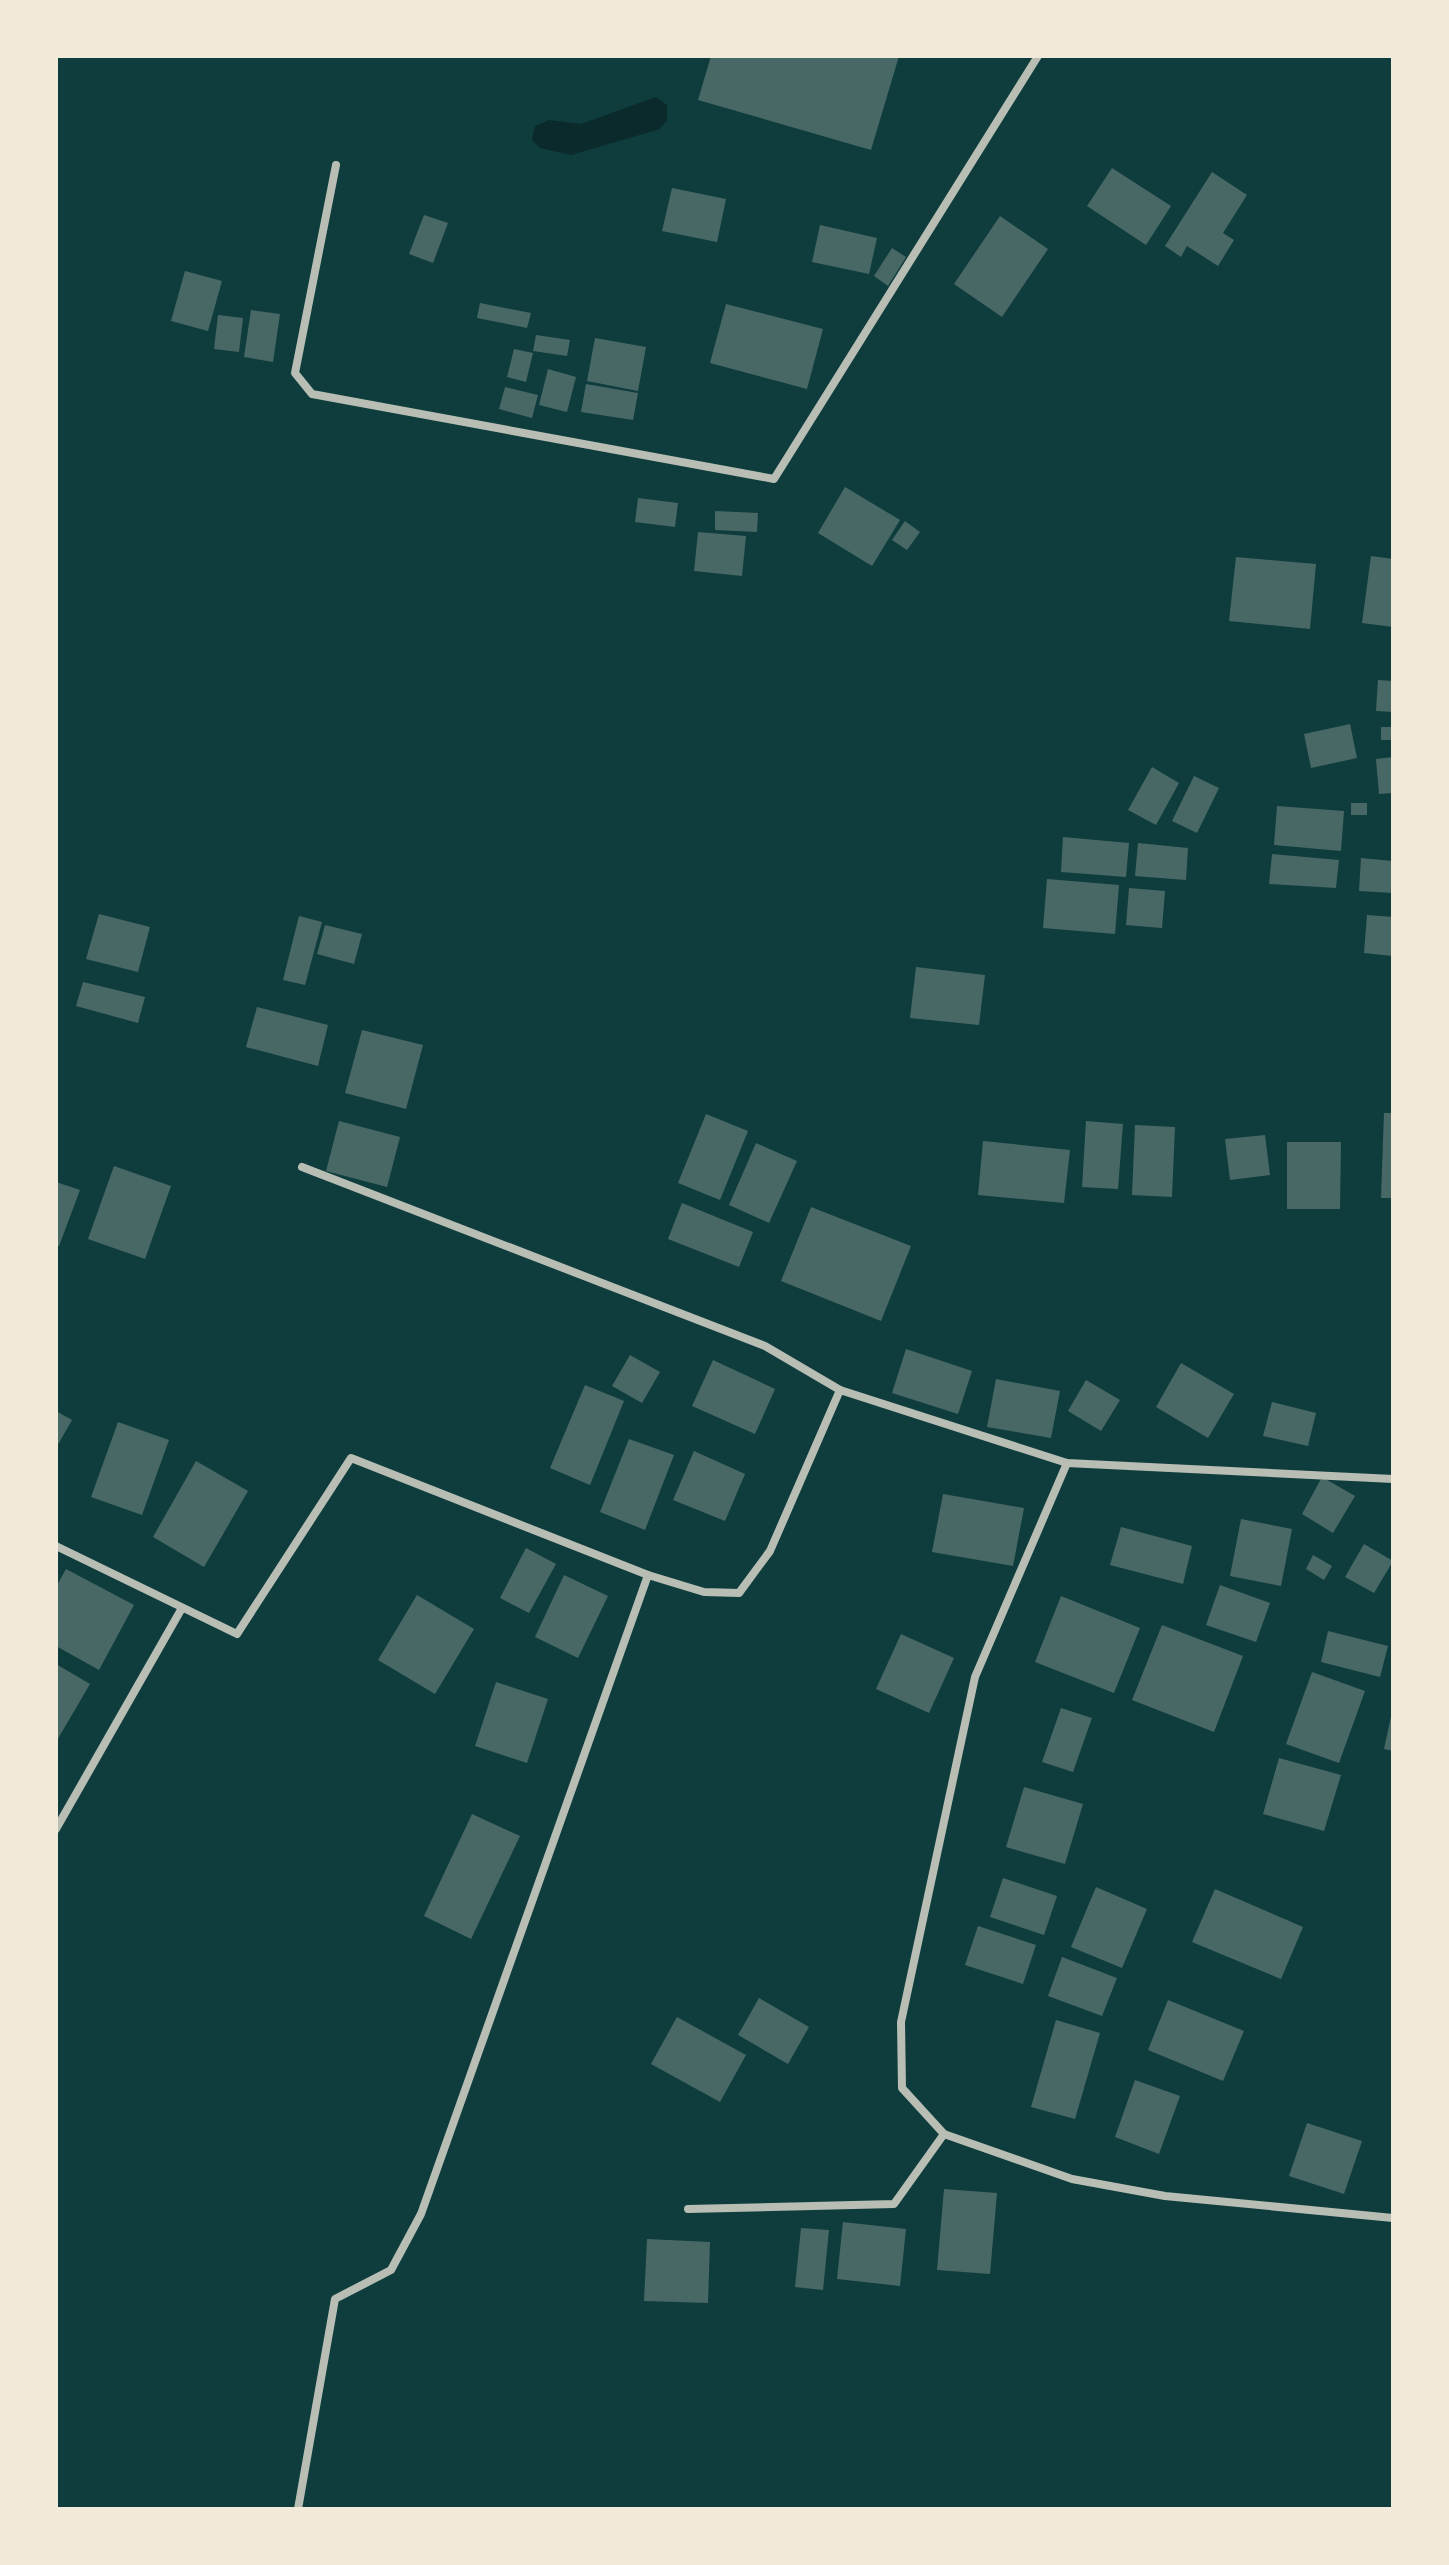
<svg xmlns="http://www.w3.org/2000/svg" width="1449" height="2565" font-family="Lato,sans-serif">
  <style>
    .water { fill: #0a2a2b }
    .building { fill: #486865 }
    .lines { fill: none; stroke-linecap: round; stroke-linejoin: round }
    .minor { stroke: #b8beb3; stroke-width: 8 }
  </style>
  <rect width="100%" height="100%" fill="#0f3d3e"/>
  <path class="water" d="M 656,97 L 667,105 L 667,120 L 660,129 L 571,155 L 540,148 L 532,140 L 535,126 L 549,120 L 581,124 Z"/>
  <g class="building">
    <path d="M 711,56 L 899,56 L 871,150 L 698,100 Z"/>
    <path d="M 1112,168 L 1171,206 L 1146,245 L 1087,206 Z"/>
    <path d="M 1212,172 L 1247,195 L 1223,233 L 1234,240 L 1218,266 L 1187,246 L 1181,257 L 1165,246 Z"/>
    <path d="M 672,188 L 726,199 L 717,242 L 662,231 Z"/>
    <path d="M 424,215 L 448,223 L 433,263 L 409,254 Z"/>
    <path d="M 1000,216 L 1048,249 L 1002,317 L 954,284 Z"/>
    <path d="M 820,225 L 877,238 L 869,274 L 812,262 Z"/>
    <path d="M 892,248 L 906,257 L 888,286 L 874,276 Z"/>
    <path d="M 185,271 L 222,281 L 208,331 L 171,321 Z"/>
    <path d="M 480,303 L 531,313 L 527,328 L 477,318 Z"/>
    <path d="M 726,304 L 823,329 L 807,389 L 710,363 Z"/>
    <path d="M 251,310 L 280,314 L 273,362 L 244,357 Z"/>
    <path d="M 218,315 L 243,318 L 239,352 L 214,349 Z"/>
    <path d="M 536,335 L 570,340 L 567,356 L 533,351 Z"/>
    <path d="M 595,338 L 646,347 L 638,391 L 587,381 Z"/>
    <path d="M 514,349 L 533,353 L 526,382 L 507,377 Z"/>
    <path d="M 548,369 L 576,377 L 567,412 L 539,405 Z"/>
    <path d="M 586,384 L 638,393 L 633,420 L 581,412 Z"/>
    <path d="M 505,387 L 538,395 L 532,418 L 499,409 Z"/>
    <path d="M 845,487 L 900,520 L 872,566 L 818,533 Z"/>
    <path d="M 638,498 L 678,503 L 675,527 L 635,522 Z"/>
    <path d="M 715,511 L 758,513 L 757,532 L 715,530 Z"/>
    <path d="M 905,521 L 920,532 L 907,550 L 892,540 Z"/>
    <path d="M 698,532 L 746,536 L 742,576 L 694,571 Z"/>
    <path d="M 1371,556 L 1393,559 L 1393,627 L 1362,623 Z"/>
    <path d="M 1236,557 L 1316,564 L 1310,629 L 1229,621 Z"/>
    <path d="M 1378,680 L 1393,681 L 1393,712 L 1376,711 Z"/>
    <path d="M 1350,724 L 1357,758 L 1311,768 L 1304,734 Z"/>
    <rect x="1381" y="727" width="12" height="13"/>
    <path d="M 1393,757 L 1393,793 L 1379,794 L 1376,759 Z"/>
    <path d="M 1152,767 L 1179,783 L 1156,825 L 1128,810 Z"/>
    <path d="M 1194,776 L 1219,788 L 1197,833 L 1172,821 Z"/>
    <rect x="1351" y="803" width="16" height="12"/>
    <path d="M 1277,806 L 1344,811 L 1341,851 L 1274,845 Z"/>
    <path d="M 1063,837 L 1129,843 L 1126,877 L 1061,872 Z"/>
    <path d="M 1138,843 L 1188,848 L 1186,880 L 1135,876 Z"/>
    <path d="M 1272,854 L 1339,860 L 1336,888 L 1269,884 Z"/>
    <path d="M 1361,858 L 1393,861 L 1393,893 L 1359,891 Z"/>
    <path d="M 1047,879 L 1119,885 L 1115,934 L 1043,928 Z"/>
    <path d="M 1129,888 L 1165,891 L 1162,928 L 1126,925 Z"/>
    <path d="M 99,914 L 150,927 L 138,972 L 86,959 Z"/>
    <path d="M 1367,915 L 1393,917 L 1393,956 L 1364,953 Z"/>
    <path d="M 299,916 L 322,922 L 305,985 L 283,980 Z"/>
    <path d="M 325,925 L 362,934 L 354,964 L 317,954 Z"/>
    <path d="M 916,967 L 985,975 L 979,1025 L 910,1018 Z"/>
    <path d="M 83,982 L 145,997 L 138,1023 L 76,1006 Z"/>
    <path d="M 257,1007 L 328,1025 L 318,1066 L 246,1047 Z"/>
    <path d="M 362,1030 L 423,1045 L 406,1109 L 345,1093 Z"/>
    <path d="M 1384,1113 L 1393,1113 L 1393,1198 L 1381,1198 Z"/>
    <path d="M 706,1114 L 748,1131 L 720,1200 L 678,1183 Z"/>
    <path d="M 339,1121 L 400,1137 L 387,1187 L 326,1171 Z"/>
    <path d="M 1086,1121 L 1123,1124 L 1118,1189 L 1082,1187 Z"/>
    <path d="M 1135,1125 L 1175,1127 L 1172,1197 L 1132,1195 Z"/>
    <path d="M 1265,1135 L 1270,1175 L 1230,1180 L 1225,1139 Z"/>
    <path d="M 983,1141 L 1070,1150 L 1064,1203 L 978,1195 Z"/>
    <path d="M 1287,1142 L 1341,1142 L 1340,1209 L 1287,1209 Z"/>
    <path d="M 756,1143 L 797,1161 L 769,1223 L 729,1205 Z"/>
    <path d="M 114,1166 L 171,1186 L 145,1259 L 88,1239 Z"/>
    <path d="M 56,1182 L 80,1190 L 59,1246 L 56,1245 Z"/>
    <path d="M 682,1203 L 753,1232 L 739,1267 L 668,1239 Z"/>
    <path d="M 811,1207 L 911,1246 L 881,1321 L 781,1281 Z"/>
    <path d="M 906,1349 L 972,1371 L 958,1414 L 892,1393 Z"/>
    <path d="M 630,1355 L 660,1372 L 642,1403 L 612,1386 Z"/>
    <path d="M 713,1360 L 775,1389 L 755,1434 L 692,1406 Z"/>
    <path d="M 1181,1363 L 1234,1394 L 1208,1438 L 1156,1407 Z"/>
    <path d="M 996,1379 L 1060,1391 L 1051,1438 L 987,1427 Z"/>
    <path d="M 1086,1380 L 1120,1400 L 1101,1431 L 1068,1411 Z"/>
    <path d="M 585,1385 L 624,1401 L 590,1485 L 550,1468 Z"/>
    <path d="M 1272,1402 L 1316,1413 L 1308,1446 L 1263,1436 Z"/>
    <path d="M 56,1411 L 72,1420 L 56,1448 Z"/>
    <path d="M 118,1422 L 169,1440 L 142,1515 L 91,1497 Z"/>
    <path d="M 629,1439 L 674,1455 L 645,1530 L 600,1512 Z"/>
    <path d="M 694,1451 L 745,1474 L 725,1521 L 673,1500 Z"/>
    <path d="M 196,1461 L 248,1491 L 204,1567 L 153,1537 Z"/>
    <path d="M 1322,1477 L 1355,1496 L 1333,1533 L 1302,1514 Z"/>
    <path d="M 943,1494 L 1024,1508 L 1013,1566 L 932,1552 Z"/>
    <path d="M 1241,1519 L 1292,1529 L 1281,1586 L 1230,1576 Z"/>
    <path d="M 1121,1527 L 1192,1546 L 1183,1584 L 1110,1565 Z"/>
    <path d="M 1364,1544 L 1393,1561 L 1374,1593 L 1345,1577 Z"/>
    <path d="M 526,1548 L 556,1564 L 529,1613 L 500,1598 Z"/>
    <path d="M 1313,1555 L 1332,1566 L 1324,1580 L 1306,1569 Z"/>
    <path d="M 66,1569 L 134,1605 L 99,1670 L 56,1646 L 56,1587 Z"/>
    <path d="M 564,1575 L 608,1596 L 578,1658 L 535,1637 Z"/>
    <path d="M 1220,1585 L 1270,1603 L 1256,1642 L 1206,1625 Z"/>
    <path d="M 417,1595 L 474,1629 L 435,1694 L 378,1660 Z"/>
    <path d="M 1061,1596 L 1140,1628 L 1114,1693 L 1035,1662 Z"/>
    <path d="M 1162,1625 L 1243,1656 L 1214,1732 L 1132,1700 Z"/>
    <path d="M 1328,1631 L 1388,1646 L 1380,1677 L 1321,1662 Z"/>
    <path d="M 901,1634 L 954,1658 L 929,1713 L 876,1689 Z"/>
    <path d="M 56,1664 L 90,1684 L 56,1742 Z"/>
    <path d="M 1312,1672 L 1365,1691 L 1339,1763 L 1286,1744 Z"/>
    <path d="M 496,1682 L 548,1699 L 527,1763 L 475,1746 Z"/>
    <path d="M 1061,1708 L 1092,1718 L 1073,1772 L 1042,1762 Z"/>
    <path d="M 1392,1712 L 1393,1712 L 1393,1751 L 1384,1749 Z"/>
    <path d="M 1279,1758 L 1341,1775 L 1324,1831 L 1263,1814 Z"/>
    <path d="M 1024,1787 L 1083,1804 L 1065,1864 L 1006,1847 Z"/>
    <path d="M 472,1814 L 520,1836 L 471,1939 L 424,1916 Z"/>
    <path d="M 1003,1878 L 1057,1896 L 1044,1935 L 990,1917 Z"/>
    <path d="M 1096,1887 L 1147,1909 L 1122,1968 L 1071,1947 Z"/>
    <path d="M 1215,1889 L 1303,1927 L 1281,1979 L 1192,1942 Z"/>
    <path d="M 978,1926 L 1036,1945 L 1023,1984 L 965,1965 Z"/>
    <path d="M 1062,1957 L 1117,1978 L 1102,2016 L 1048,1996 Z"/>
    <path d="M 759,1998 L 809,2027 L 788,2064 L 738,2035 Z"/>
    <path d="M 1168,2000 L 1244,2031 L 1223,2081 L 1148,2050 Z"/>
    <path d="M 677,2017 L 746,2055 L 720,2102 L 651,2064 Z"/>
    <path d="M 1056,2020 L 1100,2033 L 1075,2119 L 1031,2107 Z"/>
    <path d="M 1135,2080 L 1180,2096 L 1159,2154 L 1115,2137 Z"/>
    <path d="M 1307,2123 L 1362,2141 L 1344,2194 L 1289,2176 Z"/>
    <path d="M 944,2189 L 997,2193 L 990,2274 L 937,2270 Z"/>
    <path d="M 843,2222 L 906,2229 L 900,2286 L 837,2279 Z"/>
    <path d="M 801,2228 L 829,2230 L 823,2290 L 795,2287 Z"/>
    <path d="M 647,2239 L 710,2242 L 708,2303 L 644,2301 Z"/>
  </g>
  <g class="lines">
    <g class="minor">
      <path d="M 336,165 L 295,373 L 312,394 L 774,479 L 1038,56"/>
      <path d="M 302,1167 L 765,1346 L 840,1390"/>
      <path d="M 1067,1463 L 975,1677 L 901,2022 L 902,2088 L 944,2134 L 1072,2179 L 1165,2196 L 1393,2218"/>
      <path d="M 56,1546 L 237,1634 L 351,1458 L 648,1575"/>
      <path d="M 56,1829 L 182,1608"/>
      <path d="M 688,2209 L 894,2204 L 944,2134"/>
      <path d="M 298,2509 L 335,2299 L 391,2270 L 421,2214 L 648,1575 L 704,1592 L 739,1593 L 770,1551 L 840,1390 L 1067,1463 L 1393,1479"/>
    </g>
  </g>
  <rect width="1449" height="2565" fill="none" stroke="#f1e9da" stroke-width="116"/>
</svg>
